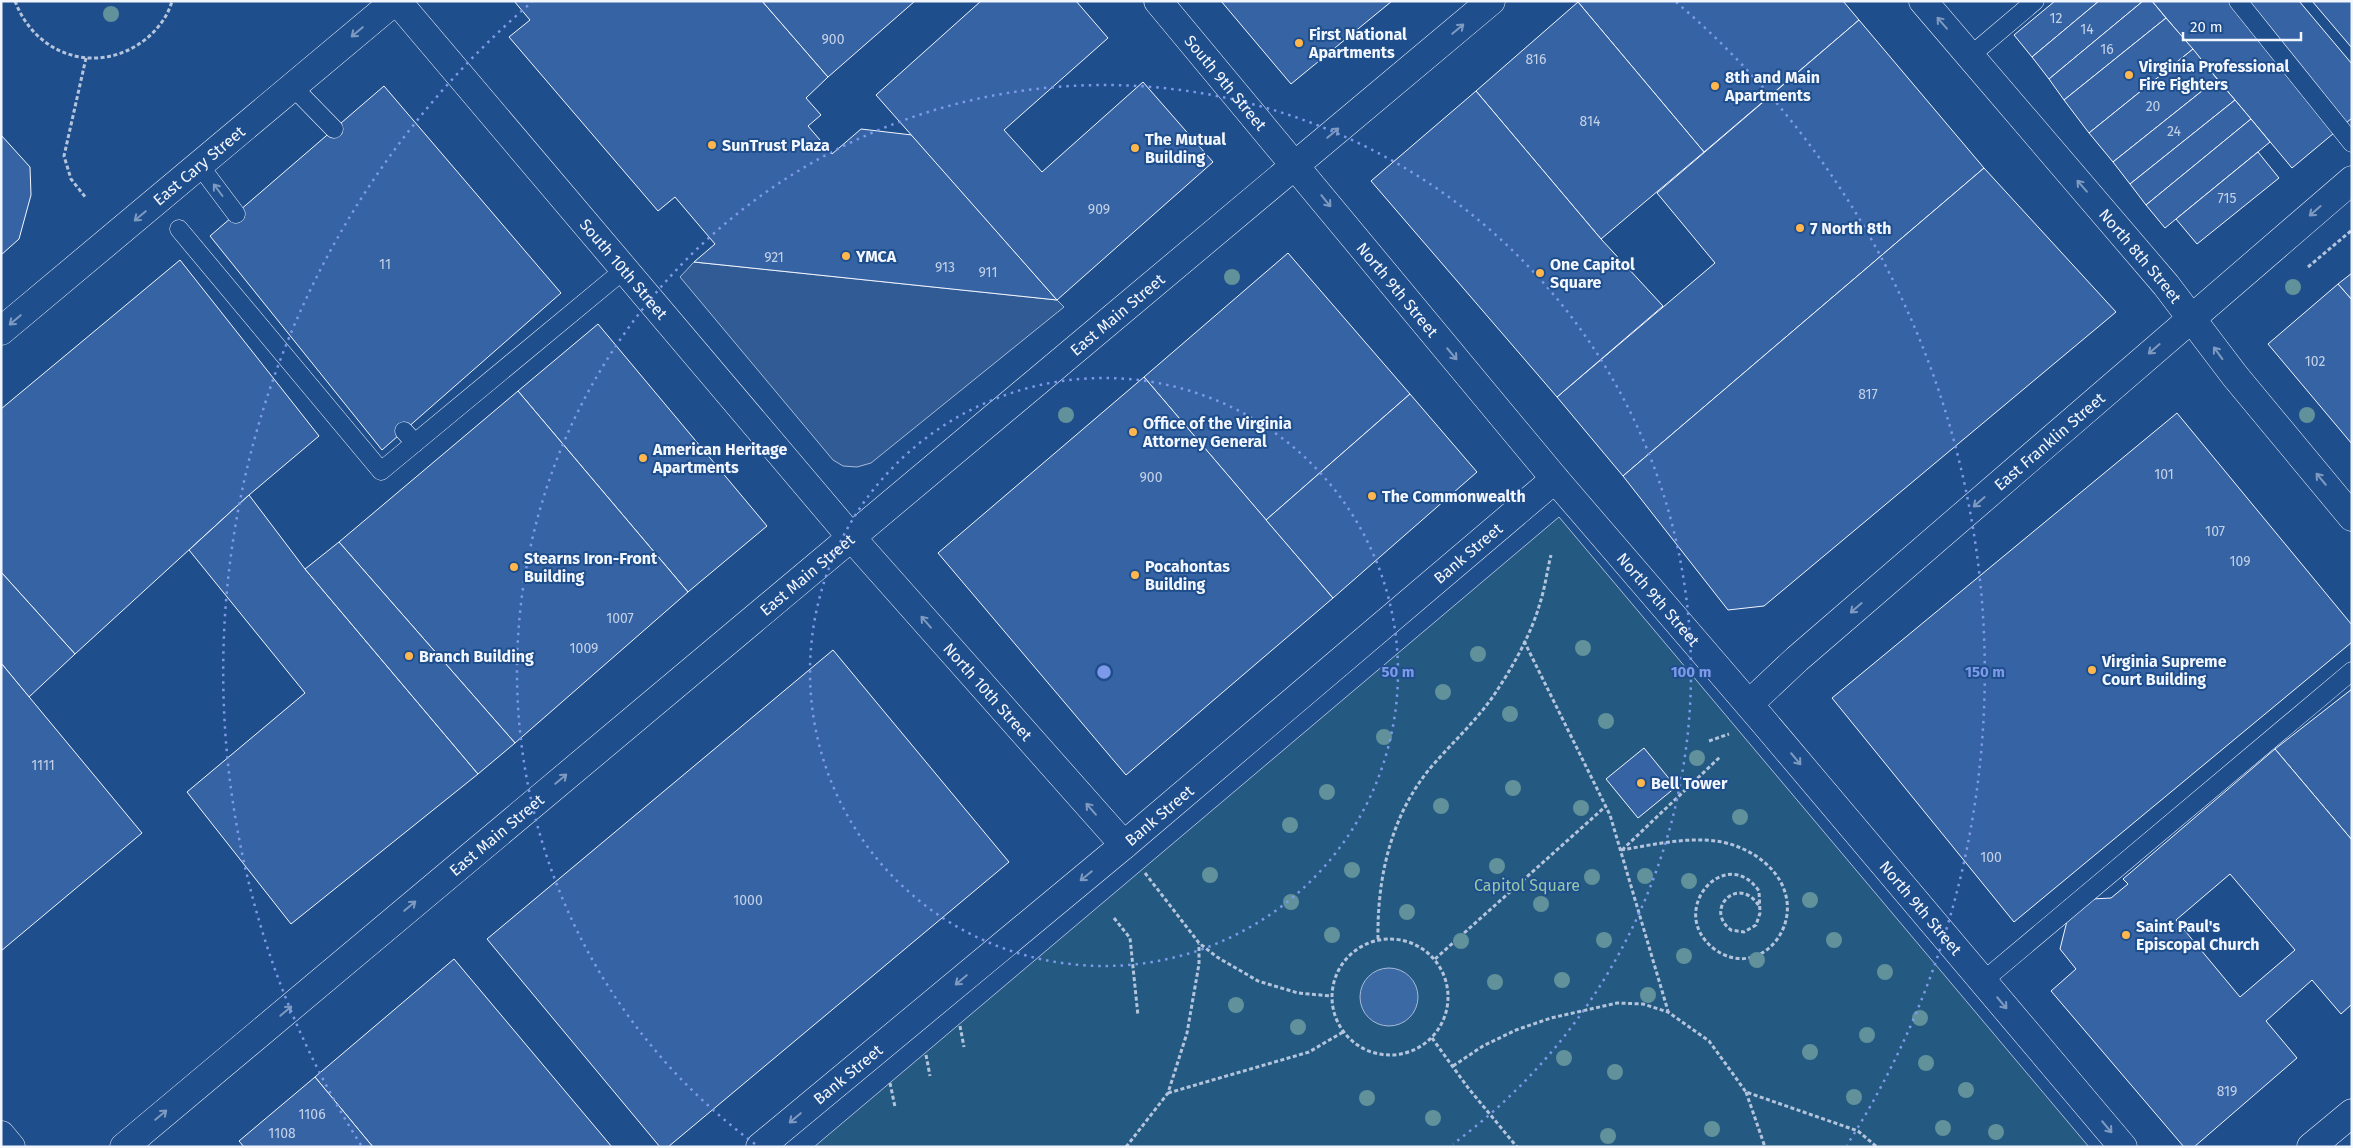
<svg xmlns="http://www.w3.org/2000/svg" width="2353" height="1148" font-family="'Fira Sans',sans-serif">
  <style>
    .green { fill: #245a82; stroke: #a8bbd7 }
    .parking { fill: #305b95; stroke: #a8bbd7 }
    .water { fill: #3b69a3; stroke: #a8bbd7 }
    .building { fill: #3563a3; stroke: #f2f6ff; fill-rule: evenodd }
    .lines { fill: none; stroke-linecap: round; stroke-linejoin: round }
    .service-casing { stroke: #f2f6ff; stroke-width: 19 }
    .minor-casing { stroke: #f2f6ff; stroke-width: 29 }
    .tertiary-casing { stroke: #f2f6ff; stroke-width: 29 }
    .primary-casing { stroke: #f2f6ff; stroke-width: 29 }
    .path { stroke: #b3c4dc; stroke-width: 3; stroke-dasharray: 4 2.5; stroke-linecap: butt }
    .service { stroke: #1f4e8c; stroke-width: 18 }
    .minor { stroke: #1f4e8c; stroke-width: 28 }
    .tertiary { stroke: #1f4e8c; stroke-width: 28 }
    .primary { stroke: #1f4e8c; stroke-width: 28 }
    .tree { fill: #61919a }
    .oneway { stroke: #7e9ac0 }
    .ring { fill: none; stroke: #7d9aea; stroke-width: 2.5; stroke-dasharray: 2.5 5 }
    .poi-dot { fill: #ffb74d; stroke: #1f4e8c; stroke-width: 2 }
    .labels { text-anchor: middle; stroke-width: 4; stroke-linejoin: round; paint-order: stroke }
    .number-label { font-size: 14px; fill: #c3d1e8 }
    .poi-label { font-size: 16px; font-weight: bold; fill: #f2f6ff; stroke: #1f4e8c; text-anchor: start }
    .street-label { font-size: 16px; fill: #f2f6ff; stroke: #1f4e8c }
    .park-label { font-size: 16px; fill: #97c8a6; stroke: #1f4e8c }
    .centre { fill: #7d9aea; stroke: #1f4e8c; stroke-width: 2.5 }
    .ring-label { font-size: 15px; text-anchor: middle; font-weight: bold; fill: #7d9aea; stroke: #1f4e8c; stroke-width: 4; stroke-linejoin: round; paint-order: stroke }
  </style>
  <rect width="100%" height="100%" fill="#1f4e8c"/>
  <path class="green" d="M 1559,517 L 2089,1147 L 814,1147 Z"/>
  <path class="parking" d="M 694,262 L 1057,300 L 1064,307 L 871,463 L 857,467 L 843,466 L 833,460 L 680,277 Z"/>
  <circle class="water" cx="1389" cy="997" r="29"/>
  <g class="building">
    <path d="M 514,1 L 762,1 L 828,77 L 806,98 L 821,115 L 808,126 L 832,154 L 861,129 L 912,135 L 1057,300 L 694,262 L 715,244 L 675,197 L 658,211 L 509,37 L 530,20 Z"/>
    <path d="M 762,1 L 915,1 L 828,77 Z"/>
    <path d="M 981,1 L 1076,1 L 1108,38 L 1004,130 L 1042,172 L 1143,82 L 1213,162 L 1057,300 L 876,95 Z"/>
    <path d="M 1221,1 L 1392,1 L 1291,84 Z"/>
    <path d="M 1580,1 L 1843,1 L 1859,20 L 1704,152 L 1578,2 Z"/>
    <path d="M 2055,1 L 2099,1 L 2032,57 L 2014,35 Z"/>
    <path d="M 2099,1 L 2143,1 L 2049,79 L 2032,57 Z"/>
    <path d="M 2143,1 L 2152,1 L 2166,18 L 2064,100 L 2049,79 Z"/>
    <path d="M 2152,1 L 2299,1 L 2352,64 L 2352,118 L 2292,168 Z"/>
    <path d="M 2312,1 L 2352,1 L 2352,48 Z"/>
    <path d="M 1578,2 L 1704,152 L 1601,239 L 1476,91 Z"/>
    <path d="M 2166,18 L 2193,49 L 2089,133 L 2064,100 Z"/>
    <path d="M 1859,20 L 1984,168 L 1623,476 L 1557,397 L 1715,263 L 1657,193 Z"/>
    <path d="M 2193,49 L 2217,79 L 2113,162 L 2089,133 Z"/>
    <path d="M 2217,79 L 2235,100 L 2130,184 L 2113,162 Z"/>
    <path d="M 384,86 L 561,293 L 382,450 L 210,236 Z"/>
    <path d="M 1476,91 L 1601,239 L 1663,306 L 1557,397 L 1371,181 Z"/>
    <path d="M 2235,100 L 2251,119 L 2146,205 L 2130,184 Z"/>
    <path d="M 2251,119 L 2270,142 L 2165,228 L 2146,205 Z"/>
    <path d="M 1,135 L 30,167 L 31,195 L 19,239 L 1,255 Z"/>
    <path d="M 2258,152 L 2279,178 L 2197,244 L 2176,219 Z"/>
    <path d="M 1984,168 L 2116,312 L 1764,606 L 1728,610 L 1623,476 Z"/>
    <path d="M 1288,253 L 1410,394 L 1266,520 L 1144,377 Z"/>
    <path d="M 180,260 L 319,436 L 249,495 L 75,654 L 1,572 L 1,409 Z"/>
    <path d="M 2352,273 L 2352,300 L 2338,284 Z"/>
    <path d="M 2338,284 L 2352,300 L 2352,444 L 2268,344 Z"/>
    <path d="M 598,324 L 767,526 L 688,592 L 518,391 Z"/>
    <path d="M 1144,377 L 1333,598 L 1126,775 L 938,553 Z"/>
    <path d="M 518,391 L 688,592 L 515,743 L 339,542 Z"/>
    <path d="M 1410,394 L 1477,472 L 1333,598 L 1266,520 Z"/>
    <path d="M 2177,413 L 2352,625 L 2352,642 L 2014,922 L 1832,698 Z"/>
    <path d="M 249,495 L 305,569 L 478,774 L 291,924 L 187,792 L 305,693 L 189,550 Z"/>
    <path d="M 339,542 L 515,743 L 478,774 L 305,569 Z"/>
    <path d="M 1,572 L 75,654 L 29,697 L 1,663 Z"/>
    <path d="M 833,650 L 1009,862 L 668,1147 L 660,1147 L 487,939 Z"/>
    <path d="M 1,663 L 142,833 L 1,951 Z"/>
    <path d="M 2352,689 L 2352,840 L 2275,749 Z"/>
    <path d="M 1644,748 L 1676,787 L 1638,818 L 1606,779 Z"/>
    <path d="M 2275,749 L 2352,840 L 2352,1004 L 2341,1014 L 2312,980 L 2266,1021 L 2297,1058 L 2194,1147 L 2184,1147 L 2051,991 L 2076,969 L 2060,949 L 2067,921 L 2092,899 L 2111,898 L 2128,884 L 2123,879 ZM 2230,874 L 2295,950 L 2240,997 L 2176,920 Z"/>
    <path d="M 454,959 L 612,1147 L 373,1147 L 315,1077 Z"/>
    <path d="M 315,1077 L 373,1147 L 244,1147 L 239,1141 Z"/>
  </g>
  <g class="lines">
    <defs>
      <g id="service">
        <path d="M 2238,1 L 2352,143"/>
        <path d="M 1970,56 L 2035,1"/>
        <path d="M 293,87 L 334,129"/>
        <path d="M 200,166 L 236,214"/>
        <path d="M 179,229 L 381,471 L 625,269"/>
        <path d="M 404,431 L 415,443"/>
        <path d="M 1983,981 L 2352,671"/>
      </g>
      <g id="minor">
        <path id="s1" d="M 397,1 L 851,537 L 1124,845"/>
        <path id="s2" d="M 760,1147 L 1124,845 L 1555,479"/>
      </g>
      <g id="tertiary">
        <path id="s3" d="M 1749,704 L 1797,659 L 2352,180"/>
        <path d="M 1,1135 L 11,1147"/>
        <path d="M 2311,1147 L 2352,1113"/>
      </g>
      <g id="primary">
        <path id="s4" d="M 1158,1 L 1555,479 L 1764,722 L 2123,1147"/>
        <path id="s5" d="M 1923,1 L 2166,285 L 2235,376 L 2352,517"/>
        <path id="s6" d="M 1,331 L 395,1"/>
        <path id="s7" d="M 124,1147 L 1491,1"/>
      </g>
    </defs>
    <use href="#service" class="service-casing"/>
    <use href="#minor" class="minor-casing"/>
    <use href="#tertiary" class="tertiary-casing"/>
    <use href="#primary" class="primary-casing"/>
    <g class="path">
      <path d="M 15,1 C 36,57 99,76 146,39 C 158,29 168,16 172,1"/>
      <path d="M 86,58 L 64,156 L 71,179 L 86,198"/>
      <path d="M 2308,267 L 2352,230"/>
      <path d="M 1524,641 L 1610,815 L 1668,1011"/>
      <path d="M 1709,741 L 1729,734"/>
      <path d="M 1621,850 C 1652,845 1684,837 1716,841 C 1732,843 1751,851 1764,862 C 1821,910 1762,987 1713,948 C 1666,910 1726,843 1759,891 L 1760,913 L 1756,925 L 1744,932 L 1731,930 C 1703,909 1739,874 1759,906"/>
      <path d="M 1622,850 L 1721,756"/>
      <path d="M 1145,873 L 1199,943 L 1217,957 L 1258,981 L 1298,993 L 1331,996"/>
      <path d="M 1114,918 L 1130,938 L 1138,1016"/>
      <circle cx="1390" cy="997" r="58"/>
      <path d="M 1378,939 C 1377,878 1391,814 1432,766 C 1453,742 1476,721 1494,695 C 1512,668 1531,635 1540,603 C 1545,588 1547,571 1551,555"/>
      <path d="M 1435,959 L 1606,806"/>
      <path d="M 960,1026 L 964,1047"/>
      <path d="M 1432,1038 L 1469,1089 L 1517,1147"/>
      <path d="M 926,1055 L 930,1076"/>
      <path d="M 1453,1066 L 1483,1046 L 1516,1030 L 1551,1018 L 1617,1003 L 1643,1004 L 1668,1012 L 1709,1041 L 1746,1092 L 1858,1131 L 1877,1147"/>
      <path d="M 890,1083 L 895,1107"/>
      <path d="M 1746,1092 L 1765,1147"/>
      <path d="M 1168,1093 L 1309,1052 L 1343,1032"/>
      <path d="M 1126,1147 L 1168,1093 L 1187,1033 L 1199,964 L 1199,944"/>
    </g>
    <use href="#service" class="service"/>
    <use href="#minor" class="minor"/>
    <use href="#tertiary" class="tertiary"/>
    <use href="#primary" class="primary"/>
  </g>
  <g class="tree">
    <circle cx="111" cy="14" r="8"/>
    <circle cx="1232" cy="277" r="8"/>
    <circle cx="2293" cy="287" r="8"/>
    <circle cx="1066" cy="415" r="8"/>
    <circle cx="2307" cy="415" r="8"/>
    <circle cx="1583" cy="648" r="8"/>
    <circle cx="1478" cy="654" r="8"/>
    <circle cx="1443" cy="692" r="8"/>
    <circle cx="1510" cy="714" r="8"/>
    <circle cx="1606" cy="721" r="8"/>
    <circle cx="1384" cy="737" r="8"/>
    <circle cx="1697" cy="758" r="8"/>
    <circle cx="1513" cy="788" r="8"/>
    <circle cx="1327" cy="792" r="8"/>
    <circle cx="1441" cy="806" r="8"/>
    <circle cx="1581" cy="808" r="8"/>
    <circle cx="1740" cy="817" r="8"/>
    <circle cx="1290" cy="825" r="8"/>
    <circle cx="1497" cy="866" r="8"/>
    <circle cx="1352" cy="870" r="8"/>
    <circle cx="1210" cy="875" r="8"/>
    <circle cx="1645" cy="876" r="8"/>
    <circle cx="1592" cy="877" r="8"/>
    <circle cx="1689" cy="881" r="8"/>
    <circle cx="1810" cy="900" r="8"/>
    <circle cx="1291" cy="902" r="8"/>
    <circle cx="1541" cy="904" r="8"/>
    <circle cx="1407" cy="912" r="8"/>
    <circle cx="1332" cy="935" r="8"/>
    <circle cx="1604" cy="940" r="8"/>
    <circle cx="1834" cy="940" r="8"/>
    <circle cx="1461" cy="941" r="8"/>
    <circle cx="1684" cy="956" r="8"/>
    <circle cx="1757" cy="960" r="8"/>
    <circle cx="1885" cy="972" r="8"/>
    <circle cx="1562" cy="980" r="8"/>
    <circle cx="1495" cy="982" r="8"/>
    <circle cx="1648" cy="995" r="8"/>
    <circle cx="1236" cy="1005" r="8"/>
    <circle cx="1920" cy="1018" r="8"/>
    <circle cx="1298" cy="1027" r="8"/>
    <circle cx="1867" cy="1035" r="8"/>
    <circle cx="1810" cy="1052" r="8"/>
    <circle cx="1564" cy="1058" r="8"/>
    <circle cx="1926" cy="1063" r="8"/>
    <circle cx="1615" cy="1072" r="8"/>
    <circle cx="1966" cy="1090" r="8"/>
    <circle cx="1854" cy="1097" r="8"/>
    <circle cx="1367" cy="1098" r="8"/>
    <circle cx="1433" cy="1118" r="8"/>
    <circle cx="1943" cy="1128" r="8"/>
    <circle cx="1712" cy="1129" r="8"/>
    <circle cx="1996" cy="1132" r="8"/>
    <circle cx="1608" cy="1136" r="8"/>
  </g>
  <defs><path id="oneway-shaft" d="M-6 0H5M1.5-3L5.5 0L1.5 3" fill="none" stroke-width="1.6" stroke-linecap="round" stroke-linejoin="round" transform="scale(1.25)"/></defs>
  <g class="oneway">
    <use href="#oneway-shaft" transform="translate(1942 23) rotate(-131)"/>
    <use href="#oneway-shaft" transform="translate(1458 29) rotate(-40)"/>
    <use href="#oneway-shaft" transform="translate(357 32) rotate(140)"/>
    <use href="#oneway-shaft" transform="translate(1333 133) rotate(-40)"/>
    <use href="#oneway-shaft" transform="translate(2082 186) rotate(-131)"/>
    <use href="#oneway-shaft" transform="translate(218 190) rotate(-127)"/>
    <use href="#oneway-shaft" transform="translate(1326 201) rotate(51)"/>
    <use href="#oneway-shaft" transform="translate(2315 211) rotate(139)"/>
    <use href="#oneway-shaft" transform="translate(140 216) rotate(140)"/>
    <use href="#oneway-shaft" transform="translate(15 320) rotate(140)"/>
    <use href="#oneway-shaft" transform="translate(2154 349) rotate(139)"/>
    <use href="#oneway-shaft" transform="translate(2218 353) rotate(-126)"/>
    <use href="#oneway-shaft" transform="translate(1452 354) rotate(50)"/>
    <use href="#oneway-shaft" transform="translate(2321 479) rotate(-130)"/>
    <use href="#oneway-shaft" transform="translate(1979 502) rotate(139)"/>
    <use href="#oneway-shaft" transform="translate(1856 608) rotate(139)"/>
    <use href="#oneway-shaft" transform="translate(926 622) rotate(-131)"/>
    <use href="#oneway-shaft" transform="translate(1796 759) rotate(50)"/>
    <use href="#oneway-shaft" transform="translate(561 779) rotate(-40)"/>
    <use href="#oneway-shaft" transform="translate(1091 809) rotate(-131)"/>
    <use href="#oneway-shaft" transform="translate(1086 876) rotate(141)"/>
    <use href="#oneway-shaft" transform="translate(410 906) rotate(-40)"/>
    <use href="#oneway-shaft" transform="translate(961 980) rotate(140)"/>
    <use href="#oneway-shaft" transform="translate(2002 1003) rotate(50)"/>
    <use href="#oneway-shaft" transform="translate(286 1011) rotate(-40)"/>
    <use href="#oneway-shaft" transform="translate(161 1115) rotate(-40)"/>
    <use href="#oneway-shaft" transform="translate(795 1118) rotate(140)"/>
    <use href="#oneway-shaft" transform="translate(2107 1127) rotate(50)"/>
  </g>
  <g class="ring">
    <circle cx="1104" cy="672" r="294"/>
    <path d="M755 1144A587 587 0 1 1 1453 1144"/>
    <path d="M361 1145A881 881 0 0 1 532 2M1676 2A881 881 0 0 1 1847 1145"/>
  </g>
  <g class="poi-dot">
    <circle cx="1299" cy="43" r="5"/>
    <circle cx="2129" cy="75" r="5"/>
    <circle cx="1715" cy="86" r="5"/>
    <circle cx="712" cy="145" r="5"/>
    <circle cx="1135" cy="148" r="5"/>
    <circle cx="1800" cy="228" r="5"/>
    <circle cx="846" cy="256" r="5"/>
    <circle cx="1540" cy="273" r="5"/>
    <circle cx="1133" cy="432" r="5"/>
    <circle cx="643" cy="458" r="5"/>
    <circle cx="1372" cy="496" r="5"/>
    <circle cx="514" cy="567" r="5"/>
    <circle cx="1135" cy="575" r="5"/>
    <circle cx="409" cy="656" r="5"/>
    <circle cx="2092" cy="670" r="5"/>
    <circle cx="1641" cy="783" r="5"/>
    <circle cx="2126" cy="935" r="5"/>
  </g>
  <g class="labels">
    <g class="number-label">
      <text x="2056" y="23">12</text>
      <text x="2087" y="34">14</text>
      <text x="833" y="44">900</text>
      <text x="2107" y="54">16</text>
      <text x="1536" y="64">816</text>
      <text x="2153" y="111">20</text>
      <text x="1590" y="126">814</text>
      <text x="2174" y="136">24</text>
      <text x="2227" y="203">715</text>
      <text x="1099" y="214">909</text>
      <text x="774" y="262">921</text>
      <text x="385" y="269">11</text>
      <text x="945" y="272">913</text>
      <text x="988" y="277">911</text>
      <text x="2315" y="366">102</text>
      <text x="1868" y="399">817</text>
      <text x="2164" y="479">101</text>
      <text x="1151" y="482">900</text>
      <text x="2215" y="536">107</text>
      <text x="2240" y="566">109</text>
      <text x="620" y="623">1007</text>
      <text x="584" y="653">1009</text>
      <text x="43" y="770">1111</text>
      <text x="1991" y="862">100</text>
      <text x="748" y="905">1000</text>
      <text x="2227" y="1096">819</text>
      <text x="312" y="1119">1106</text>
      <text x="282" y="1138">1108</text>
    </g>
    <g class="poi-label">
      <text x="1309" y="40">First National<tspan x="1309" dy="18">Apartments</tspan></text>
      <text x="2139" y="72">Virginia Professional<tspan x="2139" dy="18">Fire Fighters</tspan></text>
      <text x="1725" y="83">8th and Main<tspan x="1725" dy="18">Apartments</tspan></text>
      <text x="1145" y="145">The Mutual<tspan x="1145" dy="18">Building</tspan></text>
      <text x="722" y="151">SunTrust Plaza</text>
      <text x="1810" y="234">7 North 8th</text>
      <text x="856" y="262">YMCA</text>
      <text x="1550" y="270">One Capitol<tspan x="1550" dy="18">Square</tspan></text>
      <text x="1143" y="429">Office of the Virginia<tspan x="1143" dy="18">Attorney General</tspan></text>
      <text x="653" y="455">American Heritage<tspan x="653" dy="18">Apartments</tspan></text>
      <text x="1382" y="502">The Commonwealth</text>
      <text x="524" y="564">Stearns Iron-Front<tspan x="524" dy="18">Building</tspan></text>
      <text x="1145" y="572">Pocahontas<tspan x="1145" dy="18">Building</tspan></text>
      <text x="419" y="662">Branch Building</text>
      <text x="2102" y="667">Virginia Supreme<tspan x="2102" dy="18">Court Building</tspan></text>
      <text x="1651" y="789">Bell Tower</text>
      <text x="2136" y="932">Saint Paul's<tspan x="2136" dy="18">Episcopal Church</tspan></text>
    </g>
    <g class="street-label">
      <text dy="6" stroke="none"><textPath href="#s4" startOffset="106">South 9th Street</textPath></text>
      <text dy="6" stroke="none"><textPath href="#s6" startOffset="258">East Cary Street</textPath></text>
      <text dy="6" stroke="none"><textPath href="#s5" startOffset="335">North 8th Street</textPath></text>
      <text dy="6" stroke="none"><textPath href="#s1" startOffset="351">South 10th Street</textPath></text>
      <text dy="6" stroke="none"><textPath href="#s4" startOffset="375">North 9th Street</textPath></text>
      <text dy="6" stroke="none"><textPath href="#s7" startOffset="1296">East Main Street</textPath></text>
      <text dy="6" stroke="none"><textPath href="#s3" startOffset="399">East Franklin Street</textPath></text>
      <text dy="6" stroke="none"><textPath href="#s2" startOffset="924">Bank Street</textPath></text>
      <text dy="6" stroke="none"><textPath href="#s7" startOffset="891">East Main Street</textPath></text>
      <text dy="6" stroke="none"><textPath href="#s4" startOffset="780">North 9th Street</textPath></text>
      <text dy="6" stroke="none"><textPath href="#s1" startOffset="909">North 10th Street</textPath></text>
      <text dy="6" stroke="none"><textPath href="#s2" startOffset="519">Bank Street</textPath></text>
      <text dy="6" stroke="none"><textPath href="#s7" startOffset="486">East Main Street</textPath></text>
      <text dy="6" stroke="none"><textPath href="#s4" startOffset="1185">North 9th Street</textPath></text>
      <text dy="6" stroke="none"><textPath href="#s2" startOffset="114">Bank Street</textPath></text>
    </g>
    <g class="park-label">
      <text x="1527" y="891">Capitol Square</text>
    </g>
  </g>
  <circle cx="1104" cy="672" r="8" class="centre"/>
  <g class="ring-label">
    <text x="1398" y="677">50 m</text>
    <text x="1691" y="677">100 m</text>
    <text x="1985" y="677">150 m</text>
  </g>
  <rect width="2353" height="1148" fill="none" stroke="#f2f6ff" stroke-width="5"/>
  <path d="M2183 32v8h118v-8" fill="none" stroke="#f2f6ff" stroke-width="2.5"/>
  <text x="2190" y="32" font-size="15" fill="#f2f6ff" stroke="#1f4e8c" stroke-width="4" paint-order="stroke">20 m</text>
</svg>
